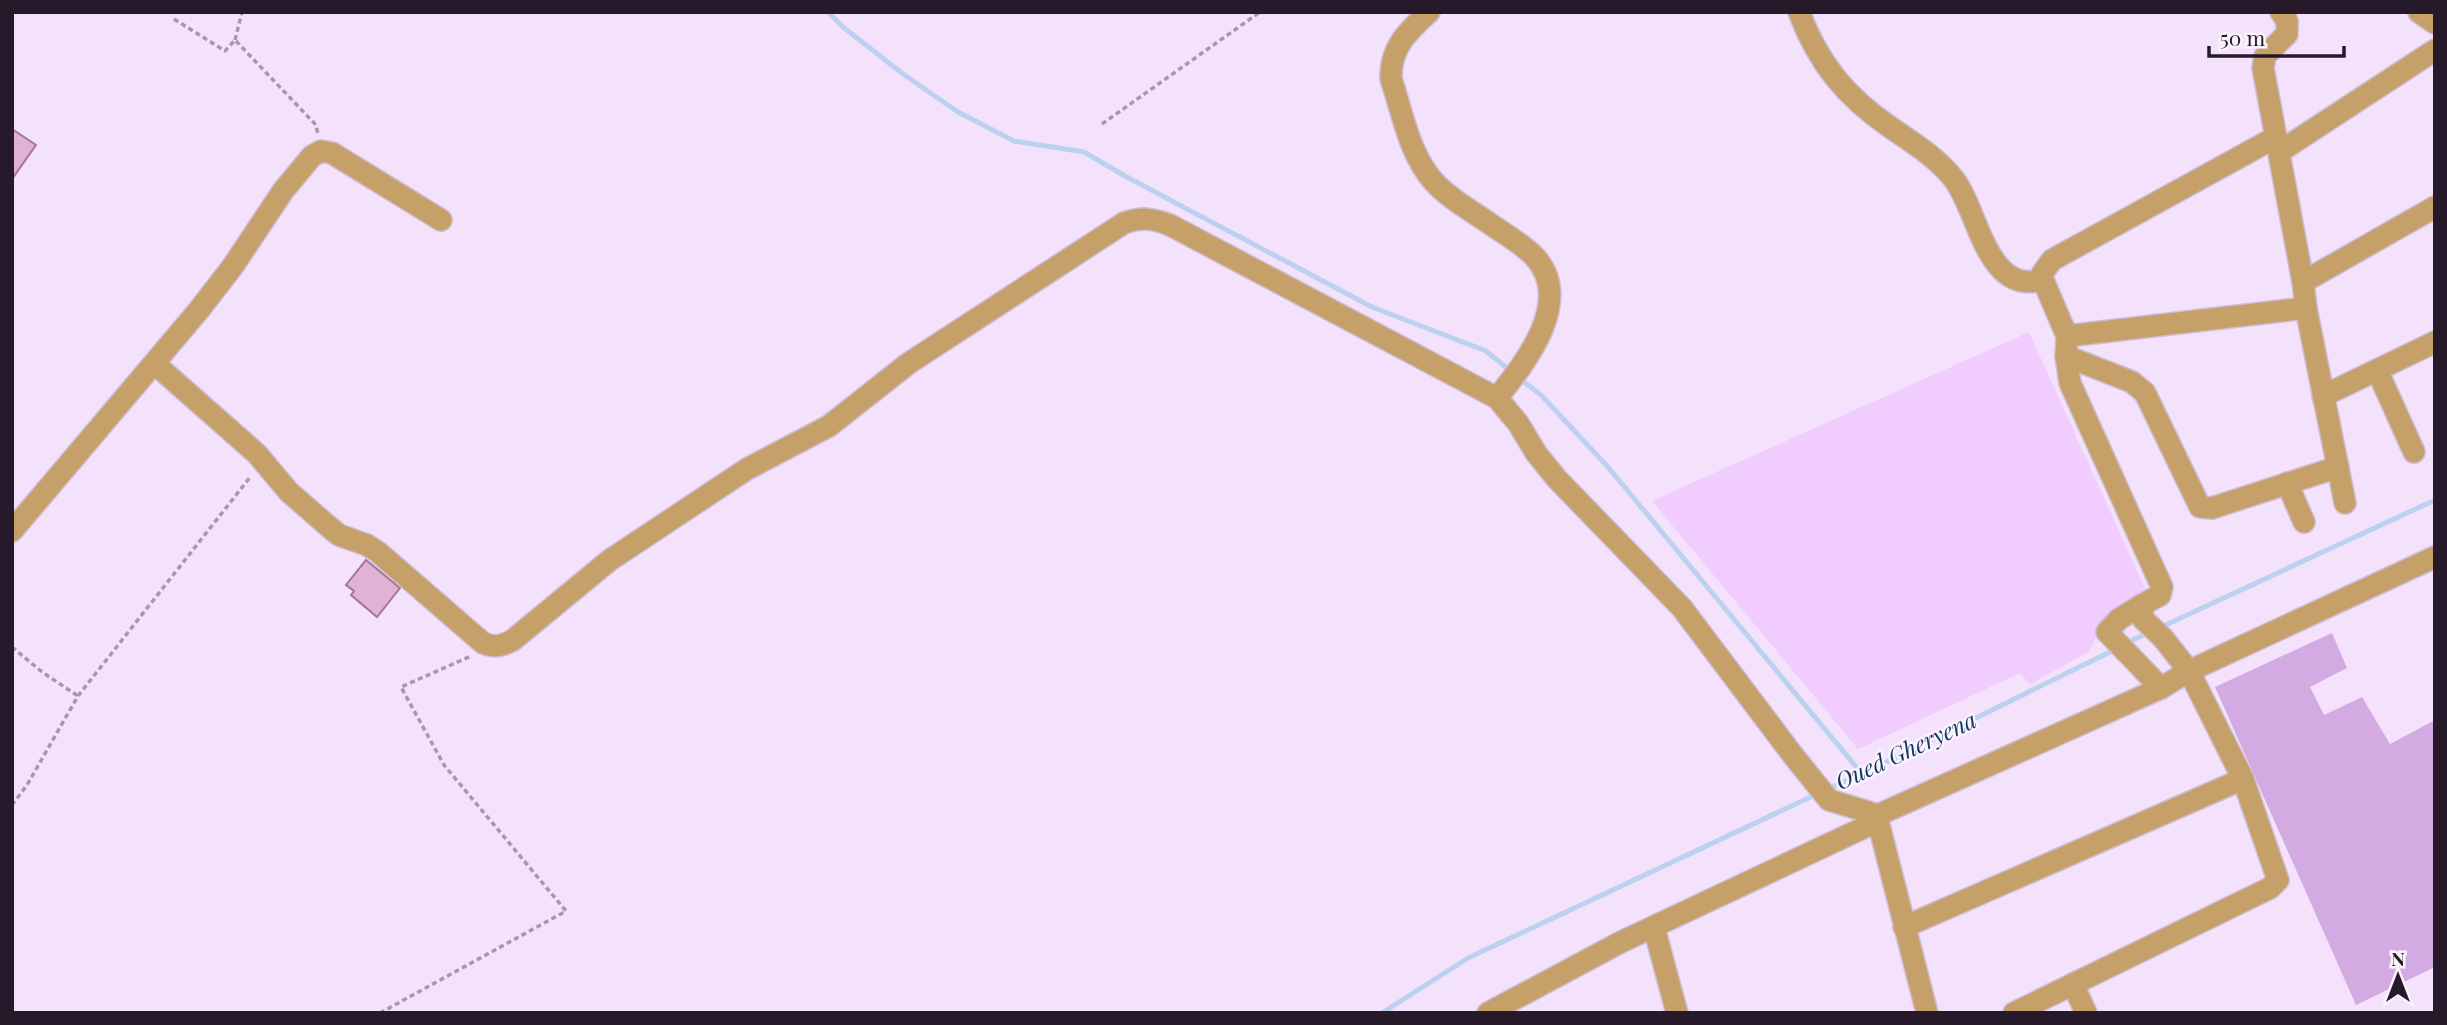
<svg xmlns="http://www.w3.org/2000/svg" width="2447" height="1025" font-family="'Playfair Display',serif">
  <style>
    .built { fill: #f1ccff }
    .green { fill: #d3abe2 }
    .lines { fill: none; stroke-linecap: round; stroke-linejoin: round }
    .stream { stroke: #bad1f0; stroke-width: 5 }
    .building { fill: #e0b2d3; stroke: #a17795; stroke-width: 2 }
    .minor-casing { stroke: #cfbdd5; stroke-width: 24 }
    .path { stroke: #a797ad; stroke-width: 3.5; stroke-dasharray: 5 3.5; stroke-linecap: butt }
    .minor { stroke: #c5a069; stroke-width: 21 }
    .labels { text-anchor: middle; stroke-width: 5; stroke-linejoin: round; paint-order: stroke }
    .water-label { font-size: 23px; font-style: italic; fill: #113666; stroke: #faf3fc }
  </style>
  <rect width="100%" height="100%" fill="#f4e1fb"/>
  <path class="built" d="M 2029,332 L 2147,593 L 2123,604 L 2102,624 L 2089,652 L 2030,684 L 2020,673 L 1858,749 L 1652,501 Z"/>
  <path class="green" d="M 2332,633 L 2347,668 L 2310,687 L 2324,715 L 2362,697 L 2390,744 L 2435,720 L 2435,967 L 2356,1005 L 2215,687 Z"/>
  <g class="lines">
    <g class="stream">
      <path d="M 828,12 L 843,27 L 903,74 L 958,112 L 1014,141 L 1084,152 L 1125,176 L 1372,307 L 1486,351 L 1512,372"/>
      <path d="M 1519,378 L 1542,396 L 1608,467 L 1862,774"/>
      <path d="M 2159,628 L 2435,500"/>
      <path d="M 2124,644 L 2150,632"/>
      <path d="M 1825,790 L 1862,774 L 2116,649"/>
      <path d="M 1382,1013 L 1468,958 L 1817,794"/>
    </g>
  </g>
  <g class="building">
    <path d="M 12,129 L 36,145 L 12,179 Z"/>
    <path d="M 366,560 L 400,588 L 377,617 L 351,595 L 354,591 L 346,585 Z"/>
  </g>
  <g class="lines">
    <defs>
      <g id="minor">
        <path d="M 1429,12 C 1407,32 1390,48 1391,79 C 1403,114 1409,154 1434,182 C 1449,198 1468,209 1486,221 C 1501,232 1520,242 1534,256 C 1575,300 1526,362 1497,398"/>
        <path d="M 1799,12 C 1818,63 1846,97 1890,127 C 1913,143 1935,156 1953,178 C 1979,210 1985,295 2043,280"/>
        <path d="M 2281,12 L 2287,21 L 2287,34 L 2265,56 L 2263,68 L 2303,282"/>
        <path d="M 2419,12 L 2435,23"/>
        <path d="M 2279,152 L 2435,50"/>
        <path d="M 2067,336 L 2043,280 L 2042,274 L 2052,260 L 2276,137"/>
        <path d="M 2066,356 L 2132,382 L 2145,393 L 2200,507 L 2212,508 L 2338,467"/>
        <path d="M 155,364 L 257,454 L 289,492 L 328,526 L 339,535 L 367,545 L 378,552 L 483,643 C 495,648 502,646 513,640 L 610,560 L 747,469 L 829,426 L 909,363 L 1124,223 C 1142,217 1152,218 1170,225 L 1497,398 L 1518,423 L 1536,453 L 1557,479 L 1682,608 L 1792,754 L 1829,800 L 1878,815"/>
        <path d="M 2377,370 L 2414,452"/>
        <path d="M 2323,396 L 2435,342"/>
        <path d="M 2287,483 L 2304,522"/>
        <path d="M 2345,503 L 2306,308 L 2303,282 L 2435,207"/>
        <path d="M 12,531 L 199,310 L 233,266 L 283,191 L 312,156 L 321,151 L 332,153 L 441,220"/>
        <path d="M 2142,605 L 2119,619 L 2107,632 L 2161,688"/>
        <path d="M 1878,821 L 1927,1013"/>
        <path d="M 1904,927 L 2243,779"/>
        <path d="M 1656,935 L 1677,1013"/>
        <path d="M 2073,984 L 2086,1013"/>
        <path d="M 1488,1013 L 1621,942 L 1878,821 L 1878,815 L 2161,688 L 2189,671 L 2435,557"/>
        <path d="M 2014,1013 L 2270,888 L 2278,880 L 2243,779 L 2189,671 L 2163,638 L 2143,619 L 2142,605 L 2160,595 L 2162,587 L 2070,383 L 2066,356 L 2067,336 L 2306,308"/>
      </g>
    </defs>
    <use href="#minor" class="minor-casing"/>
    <g class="path">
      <path d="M 174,19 L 225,51 L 235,40 L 316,125 L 318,135"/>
      <path d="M 235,40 L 242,12"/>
      <path d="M 1102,124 L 1260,12"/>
      <path d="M 12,647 L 42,672 L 78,696"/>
      <path d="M 12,805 L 27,785 L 78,696 L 251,476"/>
      <path d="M 380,1013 L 566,911 L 444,765 L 401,687 L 471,656"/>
    </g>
    <use href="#minor" class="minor"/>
  </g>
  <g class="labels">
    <g class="water-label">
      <text transform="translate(1906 751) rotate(-25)" y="8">Oued Gheryena</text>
    </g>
  </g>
  <rect width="2447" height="1025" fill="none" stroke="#261a2a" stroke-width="28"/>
  <g transform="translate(2398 976)" stroke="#faf3fc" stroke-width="5" paint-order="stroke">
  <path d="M0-5L12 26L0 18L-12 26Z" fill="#261a2a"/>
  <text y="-10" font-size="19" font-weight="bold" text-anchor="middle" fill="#261a2a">N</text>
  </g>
  <path d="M2209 46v10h135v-10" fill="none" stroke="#261a2a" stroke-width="3.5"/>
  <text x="2220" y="46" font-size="21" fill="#261a2a" stroke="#faf3fc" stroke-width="5" paint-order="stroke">50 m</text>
</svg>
